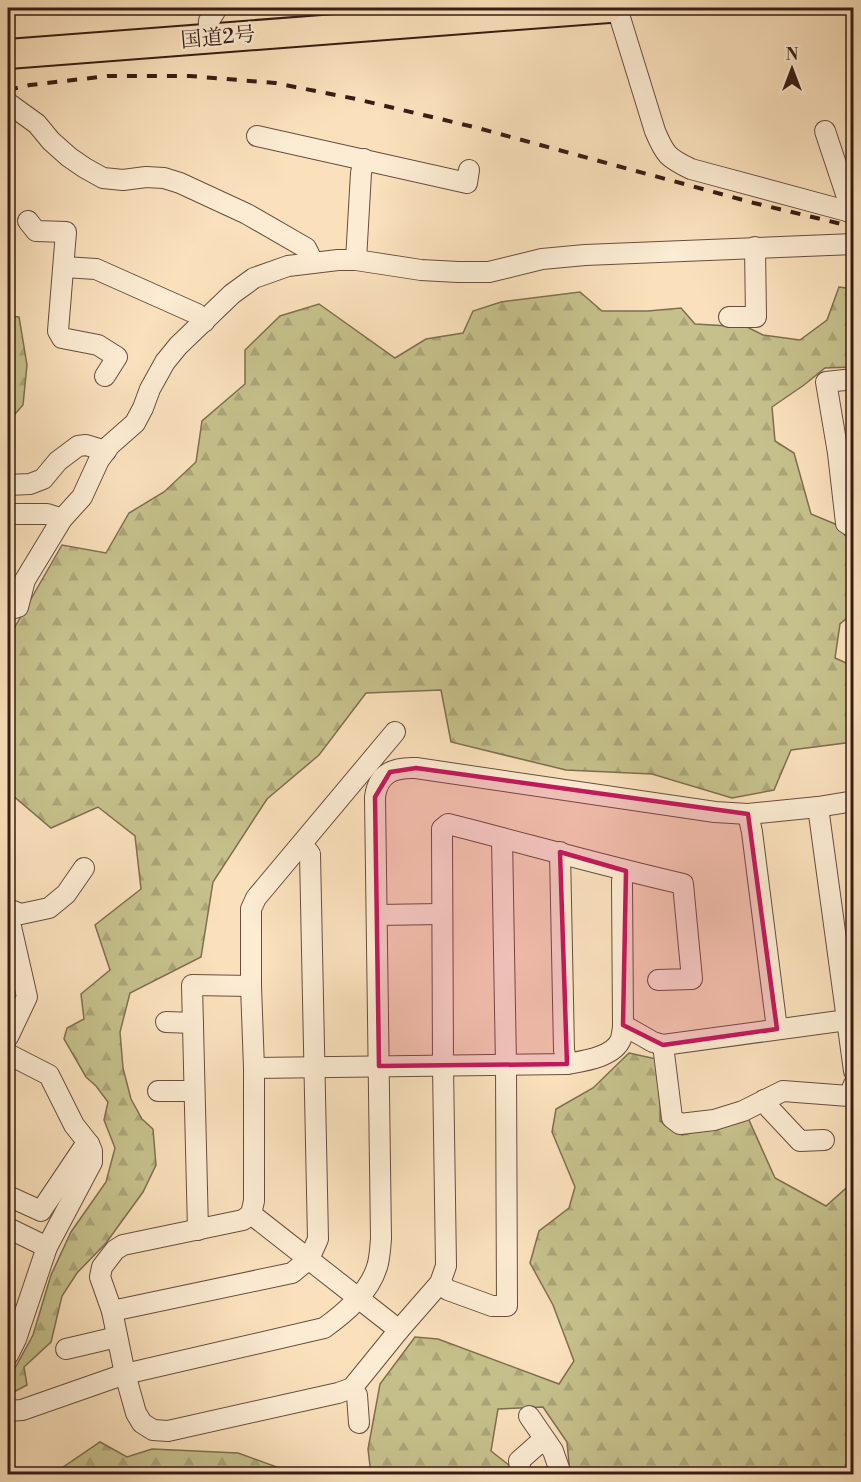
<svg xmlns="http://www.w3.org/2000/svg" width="861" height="1482" font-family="'Libre Bodoni','Noto Serif JP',serif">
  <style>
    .forest { fill: url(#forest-firs); stroke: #7e6f50; stroke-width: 1.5 }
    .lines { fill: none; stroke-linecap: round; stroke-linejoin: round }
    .minor-casing { stroke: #684e3e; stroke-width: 22 }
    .highway-casing { stroke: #371d14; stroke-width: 32 }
    .minor { stroke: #fcecd3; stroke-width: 20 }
    .highway { stroke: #fae1bc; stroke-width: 28 }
    .rail { stroke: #371d14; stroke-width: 4; stroke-dasharray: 10 10; stroke-linecap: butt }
    .marked { fill: #c2185b; fill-opacity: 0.2; stroke: #c2185b; stroke-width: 4.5; stroke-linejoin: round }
    .labels { text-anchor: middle; stroke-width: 5; stroke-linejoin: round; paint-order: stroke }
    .street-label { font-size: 21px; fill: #371d14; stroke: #fcecd3 }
  </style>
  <defs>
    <pattern id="forest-firs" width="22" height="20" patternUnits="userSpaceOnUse" patternTransform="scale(1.5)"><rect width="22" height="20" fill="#c6c18c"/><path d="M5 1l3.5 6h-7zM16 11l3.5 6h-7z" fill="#aba578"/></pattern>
  </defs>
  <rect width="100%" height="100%" fill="#fae1bc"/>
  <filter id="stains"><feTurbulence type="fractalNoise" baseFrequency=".00333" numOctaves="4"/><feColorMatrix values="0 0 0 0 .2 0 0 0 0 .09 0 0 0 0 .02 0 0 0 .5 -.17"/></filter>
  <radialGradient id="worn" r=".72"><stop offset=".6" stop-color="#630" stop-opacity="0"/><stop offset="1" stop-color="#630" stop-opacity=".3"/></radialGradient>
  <g class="forest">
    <path d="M 839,287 L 853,289 L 854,360 L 852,367 L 825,368 L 804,385 L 772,407 L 775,441 L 794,453 L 811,514 L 835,524 L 853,544 L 853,613 L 840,624 L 835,658 L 853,666 L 853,742 L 791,750 L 774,790 L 732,798 L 652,774 L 566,770 L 451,742 L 441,690 L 366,693 L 319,755 L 267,799 L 213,882 L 201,957 L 130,993 L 120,1032 L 123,1068 L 131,1099 L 142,1119 L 153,1129 L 156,1165 L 143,1192 L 106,1243 L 77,1273 L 62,1296 L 51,1342 L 24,1367 L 27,1385 L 12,1393 L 8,1385 L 8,1381 L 33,1335 L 51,1275 L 71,1232 L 106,1182 L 115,1148 L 104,1120 L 108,1102 L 96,1086 L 86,1077 L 64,1039 L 67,1028 L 84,1019 L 81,994 L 110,970 L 95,925 L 141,889 L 135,836 L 98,807 L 51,828 L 11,794 L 8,786 L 8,639 L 62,545 L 106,553 L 129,513 L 164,492 L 196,462 L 202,421 L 245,384 L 245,350 L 280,316 L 319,304 L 395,358 L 426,339 L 463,333 L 473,311 L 501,302 L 580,292 L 602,311 L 648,311 L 681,308 L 695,324 L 747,327 L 763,335 L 800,340 L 827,320 Z"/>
    <path d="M 8,316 L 19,317 L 27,365 L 23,405 L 8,422 Z"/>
    <path d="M 629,1053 L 661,1060 L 660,1121 L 682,1135 L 748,1118 L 775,1178 L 826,1206 L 853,1182 L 853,1474 L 570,1474 L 567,1442 L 543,1407 L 498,1409 L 491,1451 L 514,1469 L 514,1474 L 371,1474 L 368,1449 L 380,1384 L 415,1337 L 438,1339 L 559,1384 L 574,1361 L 553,1305 L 530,1263 L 539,1231 L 569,1208 L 575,1187 L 552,1132 L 556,1109 L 593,1088 Z"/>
    <path d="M 100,1442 L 127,1457 L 152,1449 L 238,1453 L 296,1474 L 53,1474 Z"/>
  </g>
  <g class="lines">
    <defs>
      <g id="minor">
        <path d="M 617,8 L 655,131 C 665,155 668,158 691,169 L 854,213"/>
        <path d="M 208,38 L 209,21 L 217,8"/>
        <path d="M 8,103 L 37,124 L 51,141 L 69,157 L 85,168 L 103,178 L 123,180 L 146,177 L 164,178 L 180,183 L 247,214 L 306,248 L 310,256 L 311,263"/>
        <path d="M 825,131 L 850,206 L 850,212"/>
        <path d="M 257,136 L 467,183 L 469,170"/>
        <path d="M 28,221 L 36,231 L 66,232 L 58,331 L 62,338 L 98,345 L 117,357 L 105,376"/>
        <path d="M 356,260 L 361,173 L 364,159"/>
        <path d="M 64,267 L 96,269 L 197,314 L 204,322"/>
        <path d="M 729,317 L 756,317 L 755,247"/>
        <path d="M 854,379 L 826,382 L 838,453 L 846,523 L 854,528"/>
        <path d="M 8,485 L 30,484 L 43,479 L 58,461 L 78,446 L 86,445 L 106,451"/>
        <path d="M 8,514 L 47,514 L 62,519"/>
        <path d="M 8,610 L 18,607 L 25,580 L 62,519 L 82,497 L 99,460 L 110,445 L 135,423 L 143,408 L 150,389 L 165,362 L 178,346 L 232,294 L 254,278 L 288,266 L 338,260 L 356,260 L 421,270 L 458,272 L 489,272 L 542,259 L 585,255 L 854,244"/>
        <path d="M 395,732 L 256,898 L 251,909 L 251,986 L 254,1068 L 254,1201 L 251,1214 L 243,1220 L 123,1245 L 115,1250 L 102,1267 L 100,1277 L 112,1311 L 125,1374 L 136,1413 L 142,1423 L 153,1430 L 168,1431 L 338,1393 L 352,1388 L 399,1330 L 440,1283 L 446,1266 L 443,1066 L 442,829 L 448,824 C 527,844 604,866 683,884 L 692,979 L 658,980"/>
        <path d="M 818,807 L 854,1071"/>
        <path d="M 748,814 L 752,832 L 777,1029"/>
        <path d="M 560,852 L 564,1050 L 567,1064"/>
        <path d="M 8,909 L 21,914 L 49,908 L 66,894 L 84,868"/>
        <path d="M 377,915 L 442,914"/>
        <path d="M 166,1022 L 193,1023"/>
        <path d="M 623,1025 L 653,1042 L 663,1045 L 847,1020"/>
        <path d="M 8,1037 L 27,997 L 9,918 L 12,911"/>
        <path d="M 663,1045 L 672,1118 L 680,1124 L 714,1120 L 743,1111 L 783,1091 L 849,1096 L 854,1084"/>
        <path d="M 8,1054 L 49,1075 L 74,1125 L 89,1144 L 92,1151 L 92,1162 L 47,1247 L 16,1339 L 8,1355"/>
        <path d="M 254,1068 L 567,1064 C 584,1061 614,1057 621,1039 C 622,1034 623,1029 623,1025 L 622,881 L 626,871"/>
        <path d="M 158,1091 L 194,1091"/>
        <path d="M 764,1100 L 770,1109 L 800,1141 L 824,1140"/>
        <path d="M 8,1196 L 41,1211 L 84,1147 L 89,1144"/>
        <path d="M 251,1214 L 399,1330"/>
        <path d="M 8,1228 L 47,1247"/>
        <path d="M 198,1230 L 192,985 L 251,986"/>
        <path d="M 440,1283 L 448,1290 L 492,1306 L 507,1306 L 506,1065 L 502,838"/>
        <path d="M 112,1311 L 292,1273 L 309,1259 L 318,1239 L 310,854 L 302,844"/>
        <path d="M 66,1349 L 117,1337"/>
        <path d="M 352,1388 L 357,1395 L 359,1423"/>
        <path d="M 8,1411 L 22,1410 L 125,1374 L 324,1328 C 345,1313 369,1293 377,1267 C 380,1258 380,1248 381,1239 L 375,797 C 378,773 394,767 416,768 L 715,812 L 748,814 L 818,807 L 854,801"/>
        <path d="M 529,1416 L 553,1451 L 561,1474"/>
        <path d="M 521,1474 L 519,1461 L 537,1445 L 546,1441"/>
      </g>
      <path id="highway" d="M 8,54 L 609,8"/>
    </defs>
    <use href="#minor" class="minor-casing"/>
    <use href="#highway" class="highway-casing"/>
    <use href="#minor" class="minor"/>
    <use href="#highway" class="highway"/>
    <path class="rail" d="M 8,90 L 30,85 L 108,76 L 190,76 L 275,83 L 356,99 L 474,127 L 754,203 L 854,227"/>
  </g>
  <path class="marked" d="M 416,768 L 748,814 L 777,1029 L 663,1045 L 623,1025 L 626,871 L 560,852 L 567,1064 L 379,1066 L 375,797 L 390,772 Z"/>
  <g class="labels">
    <g class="street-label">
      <text transform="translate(218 37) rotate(-5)" y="7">国道2号</text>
    </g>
  </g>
  <rect width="861" height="1482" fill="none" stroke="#fae1bc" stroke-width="30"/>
  <rect x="9" y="9" width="843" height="1464" fill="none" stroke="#371d14" stroke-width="3"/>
  <rect x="15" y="15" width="831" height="1452" fill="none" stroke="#371d14" stroke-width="1.5"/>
  <g transform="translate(792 69)" stroke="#fcecd3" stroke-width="4.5" paint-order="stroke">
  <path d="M0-4.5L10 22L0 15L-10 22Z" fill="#371d14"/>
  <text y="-9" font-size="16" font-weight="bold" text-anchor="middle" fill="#371d14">N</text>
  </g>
  <rect width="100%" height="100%" filter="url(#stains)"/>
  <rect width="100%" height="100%" fill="url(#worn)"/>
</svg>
